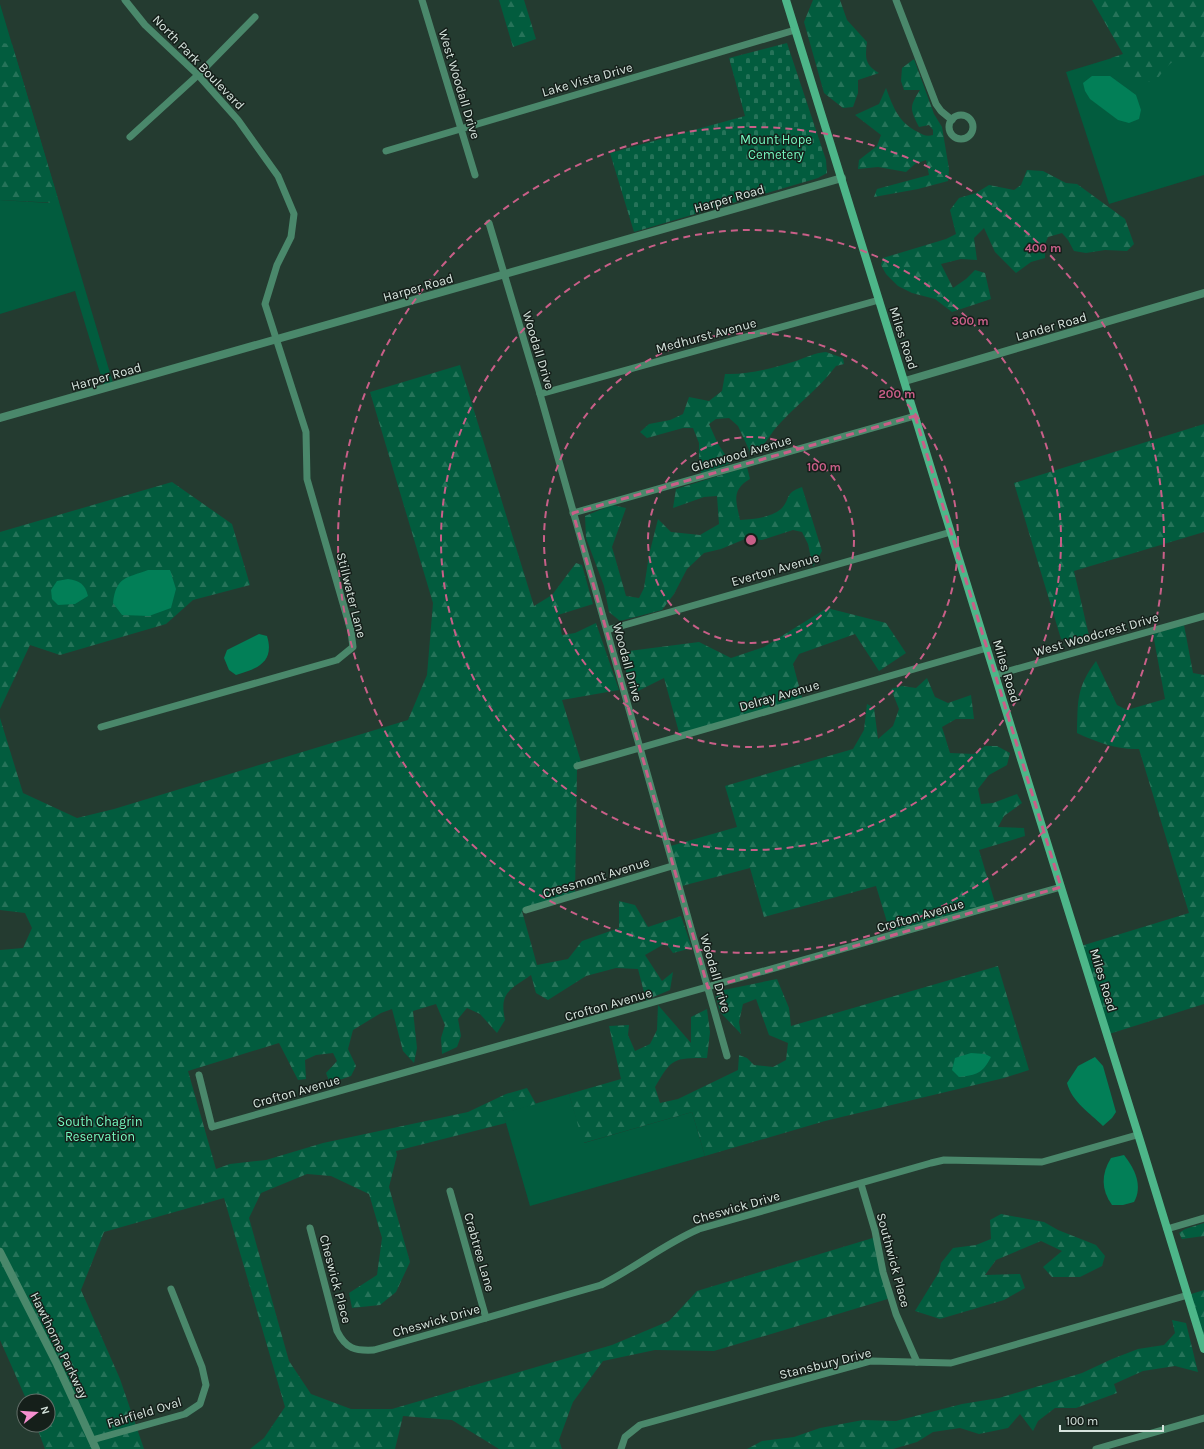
<svg xmlns="http://www.w3.org/2000/svg" width="1204" height="1449" font-family="Karla,sans-serif">
  <style>
    .green { fill: #025c3e }
    .forest { fill: url(#forest-firs) }
    .cemetery { fill: url(#cemetery-stones) }
    .water { fill: #027f57 }
    .lines { fill: none; stroke-linecap: round; stroke-linejoin: round }
    .minor { stroke: #4a886b; stroke-width: 7 }
    .tertiary { stroke: #4a886b; stroke-width: 8 }
    .secondary { stroke: #4db689; stroke-width: 8 }
    .marked { fill: none; stroke: #c95f88; stroke-width: 3; stroke-dasharray: 8 5; stroke-linejoin: round }
    .ring { fill: none; stroke: #c95f88; stroke-width: 2; stroke-dasharray: 7 5 }
    .labels { text-anchor: middle; stroke-width: 3; stroke-linejoin: round; paint-order: stroke }
    .street-label { font-size: 13px; fill: #d6e4dd; stroke: #151f1a }
    .park-label { font-size: 13px; fill: #76fbc1; stroke: #151f1a }
    .centre { fill: #c95f88; stroke: #151f1a; stroke-width: 2 }
    .ring-label { font-size: 12px; text-anchor: middle; font-weight: bold; fill: #c95f88; stroke: #151f1a; stroke-width: 3; stroke-linejoin: round; paint-order: stroke }
  </style>
  <defs>
    <pattern id="forest-firs" width="22" height="20" patternUnits="userSpaceOnUse"><rect width="22" height="20" fill="#025c3e"/><path d="M5 1l3.5 6h-7zM16 11l3.5 6h-7z" fill="#267359"/></pattern>
    <pattern id="cemetery-stones" width="16" height="16" patternUnits="userSpaceOnUse"><rect width="16" height="16" fill="#025c3e"/><path d="M2 7V4a2 2 0 0 1 4 0v3zM10 15v-3a2 2 0 0 1 4 0v3z" fill="#267359"/></pattern>
  </defs>
  <rect width="100%" height="100%" fill="#243b30"/>
  <g class="green">
    <path d="M 0,4 L 113,383 L 104,386 L 75,291 L 0,314 L 0,200 L 49,203 L 2,44 L 0,43 Z"/>
    <path d="M 1204,30 L 1204,175 L 1109,204 L 1066,72 Z"/>
    <path d="M 569,1094 L 584,1143 L 692,1112 L 705,1156 L 530,1206 L 503,1113 Z"/>
  </g>
  <g class="forest">
    <path d="M 499,0 L 524,0 L 536,39 L 513,47 Z"/>
    <path d="M 813,0 L 840,0 L 847,20 L 867,42 C 865,58 865,65 879,73 L 858,80 L 858,93 L 853,107 L 843,108 L 824,93 L 804,22 Z"/>
    <path d="M 1092,0 L 1204,0 L 1204,59 C 1175,56 1172,59 1155,82 L 1133,81 L 1111,58 L 1123,54 Z"/>
    <path d="M 0,43 L 12,44 L 59,203 L 0,200 Z"/>
    <path d="M 914,59 L 934,114 L 942,127 L 949,169 L 948,181 L 918,189 L 874,197 L 877,189 L 929,175 L 926,160 L 915,164 L 906,172 L 878,167 L 858,169 L 859,160 L 877,146 L 881,135 L 855,115 L 879,104 L 886,88 C 893,107 899,123 918,132 C 923,135 927,137 933,135 L 933,130 L 929,125 L 919,127 C 910,109 909,107 920,90 L 904,90 L 901,81 L 902,68 Z"/>
    <path d="M 1027,170 L 1043,171 L 1066,183 L 1077,184 L 1125,219 L 1134,244 L 1127,251 L 1105,250 L 1086,253 L 1074,251 L 1068,240 L 1062,233 L 1048,237 L 1045,244 L 1045,258 L 1031,262 L 1016,273 L 995,252 L 984,228 L 974,238 L 977,260 L 961,259 L 941,264 L 953,288 L 966,279 L 975,270 L 985,273 L 991,299 L 952,312 L 935,299 L 912,293 L 898,286 L 886,274 L 881,265 L 883,258 L 946,239 L 956,234 L 950,210 L 959,198 L 976,193 L 989,185 L 1014,190 L 1021,185 Z"/>
    <path d="M 826,352 L 843,358 L 844,364 L 836,366 C 818,390 793,407 774,430 C 767,440 763,448 751,454 L 738,426 L 729,418 L 716,419 L 709,424 L 718,444 L 731,463 L 702,474 L 699,469 L 699,443 L 693,428 L 683,428 L 647,438 L 640,432 L 649,424 L 670,420 L 683,414 L 689,397 L 709,401 L 722,391 L 725,374 C 749,375 773,368 796,361 C 807,357 814,353 826,352 Z"/>
    <path d="M 460,365 L 534,606 L 552,595 L 576,563 L 582,565 L 593,604 L 558,615 L 562,635 L 575,633 L 596,623 L 619,690 L 562,700 L 582,765 L 577,767 L 575,895 L 522,911 L 537,965 L 568,959 L 582,941 L 619,928 L 619,901 L 635,905 L 648,927 L 681,916 L 692,948 L 673,953 L 666,943 L 645,955 L 662,981 L 673,972 L 670,990 L 646,1000 L 638,969 L 616,968 L 586,976 L 548,1000 L 536,993 L 531,975 C 510,990 499,992 505,1020 L 497,1033 L 480,1014 L 467,1008 L 458,1019 L 461,1036 L 457,1047 L 442,1054 L 441,1038 L 445,1025 L 436,1004 L 413,1011 L 417,1048 L 414,1063 L 403,1051 L 392,1009 L 381,1013 L 353,1030 L 348,1049 L 356,1066 L 351,1076 L 330,1083 L 326,1073 L 337,1061 L 333,1053 L 316,1055 L 305,1060 L 306,1079 L 298,1080 L 279,1043 L 188,1071 L 216,1169 L 230,1164 L 266,1160 L 323,1143 L 468,1112 L 506,1094 L 527,1088 L 536,1104 L 504,1113 L 506,1123 L 396,1151 L 397,1155 L 389,1187 L 410,1262 L 396,1292 L 380,1305 L 352,1308 L 349,1293 L 377,1275 L 382,1238 L 369,1194 L 331,1176 L 307,1174 L 261,1193 L 249,1218 L 289,1361 L 311,1394 L 351,1409 L 392,1409 L 612,1345 L 669,1321 L 697,1291 L 876,1237 L 891,1298 L 714,1351 L 655,1350 L 603,1361 L 573,1402 L 559,1440 L 562,1449 L 499,1449 L 452,1420 L 403,1416 L 395,1449 L 250,1449 L 264,1438 L 285,1407 L 224,1198 L 104,1232 L 81,1290 L 120,1379 L 144,1449 L 45,1449 L 36,1425 L 48,1425 L 48,1401 L 27,1401 L 0,1340 L 0,950 L 23,948 L 32,928 L 25,913 L 0,910 L 0,718 L 23,793 L 77,818 L 114,809 L 408,720 L 427,675 L 433,603 L 370,392 Z"/>
    <path d="M 1204,424 L 1204,532 L 1074,571 L 1090,640 L 1084,643 L 1061,639 L 1014,483 Z"/>
    <path d="M 747,467 L 750,479 C 731,490 736,501 740,520 C 754,519 770,518 781,509 C 791,499 784,493 802,487 L 822,551 L 813,567 L 808,544 L 802,532 L 793,530 L 762,540 L 745,539 L 721,549 L 704,553 L 687,569 L 674,594 L 662,610 L 620,621 L 609,612 L 604,586 L 586,538 L 585,516 L 612,505 L 626,508 L 612,547 L 626,596 L 639,598 L 644,588 L 649,555 L 658,519 L 671,532 L 700,535 L 719,524 L 717,496 L 704,497 L 673,508 L 676,489 Z"/>
    <path d="M 172,482 L 232,524 L 250,585 L 193,600 L 166,624 L 60,655 L 30,645 L 0,709 L 0,532 Z"/>
    <path d="M 827,608 L 886,623 L 906,653 L 879,671 L 855,634 L 799,654 L 793,664 L 803,701 L 680,736 L 664,678 L 632,694 L 621,652 L 699,642 L 731,658 L 764,647 Z"/>
    <path d="M 1184,625 L 1193,673 L 1204,675 L 1204,1004 L 1106,1035 L 1081,946 L 1189,913 L 1139,749 C 1118,750 1096,742 1077,733 C 1078,701 1076,688 1096,661 L 1117,705 L 1127,710 L 1165,699 L 1153,634 Z"/>
    <path d="M 927,678 L 935,697 L 948,703 L 971,695 L 974,719 L 956,719 L 942,727 L 950,753 L 974,754 L 985,746 L 997,746 L 1010,753 L 1007,765 L 989,775 L 978,789 L 981,804 L 993,803 L 1017,794 L 1022,803 L 1004,816 L 998,827 L 1024,828 L 1025,836 L 979,850 L 996,906 L 891,935 L 876,886 L 764,917 L 750,868 L 678,887 L 667,847 L 737,827 L 725,786 L 853,749 L 864,730 L 867,704 L 874,708 L 878,739 L 893,726 L 899,709 L 891,689 L 902,686 L 916,688 Z"/>
    <path d="M 998,966 L 1029,1070 L 1004,1078 L 825,1121 L 705,1156 L 692,1112 L 583,1143 L 569,1094 L 621,1079 L 609,1026 L 629,1025 L 628,1035 L 635,1051 L 650,1044 L 657,1030 L 658,1005 L 691,1043 L 691,1017 L 707,1009 L 710,1032 L 707,1058 C 673,1058 672,1058 655,1087 L 660,1103 L 678,1099 L 738,1070 L 739,1055 L 747,1058 L 754,1065 L 773,1067 L 786,1060 L 788,1043 L 769,1035 L 756,999 L 743,1004 L 739,1022 L 741,1034 L 720,1012 L 716,996 L 719,991 L 777,979 L 789,1008 L 791,1026 Z"/>
    <path d="M 1001,1214 L 1044,1222 L 1058,1230 L 1096,1245 L 1105,1256 L 1102,1266 L 1080,1277 L 1052,1277 L 1043,1267 L 1062,1251 L 1041,1241 L 996,1260 L 985,1275 L 1020,1274 L 1025,1288 L 1004,1300 L 940,1319 L 915,1311 L 939,1272 L 941,1263 L 953,1248 L 976,1245 L 991,1239 L 990,1220 Z"/>
    <path d="M 1204,1223 L 1204,1236 L 1182,1239 L 1179,1233 L 1185,1229 Z"/>
    <path d="M 1204,1290 L 1204,1349 L 1188,1295 Z"/>
    <path d="M 1172,1320 L 1186,1323 L 1198,1372 L 1175,1366 L 1143,1371 L 1114,1384 L 1117,1393 L 1076,1408 L 1055,1408 L 1038,1421 L 1033,1431 L 1020,1414 L 1008,1428 L 979,1434 L 960,1428 L 933,1432 L 917,1442 L 893,1449 L 747,1449 L 762,1441 L 794,1437 L 820,1428 L 863,1420 L 896,1421 L 962,1404 L 999,1398 L 1082,1373 L 1112,1359 L 1138,1349 L 1164,1345 L 1175,1333 Z"/>
  </g>
  <path class="cemetery" d="M 787,43 L 826,160 L 827,173 L 818,178 L 634,232 L 610,153 L 745,116 L 729,58 Z"/>
  <g class="water">
    <path d="M 1092,76 L 1110,76 L 1136,95 L 1141,110 L 1139,119 L 1129,123 L 1118,120 L 1090,99 L 1085,91 L 1083,83 Z"/>
    <path d="M 148,570 L 170,570 L 176,589 L 171,608 L 149,616 L 122,615 L 113,603 C 116,577 126,578 148,570 Z"/>
    <path d="M 68,579 C 80,581 85,584 88,596 L 75,604 L 58,605 L 52,599 L 51,590 L 57,581 Z"/>
    <path d="M 259,634 L 267,636 C 275,662 257,669 236,675 L 229,670 L 224,658 L 227,650 Z"/>
    <path d="M 971,1053 L 985,1054 L 991,1057 C 983,1073 977,1075 959,1077 L 952,1070 L 955,1058 Z"/>
    <path d="M 1095,1057 L 1103,1066 L 1116,1112 L 1112,1118 L 1103,1126 C 1090,1113 1072,1102 1067,1083 L 1078,1066 Z"/>
    <path d="M 1124,1155 C 1135,1169 1143,1186 1134,1202 L 1123,1205 L 1112,1205 C 1101,1190 1101,1174 1111,1158 Z"/>
  </g>
  <g class="lines">
    <g class="minor">
      <path d="M 422,0 L 475,175"/>
      <path d="M 896,0 L 936,104 L 941,111 L 952,120"/>
      <circle cx="961" cy="127" r="12"/>
      <path d="M 130,137 L 198,75 L 255,17"/>
      <path d="M 386,151 L 795,30"/>
      <path d="M 489,223 L 540,394 L 727,1056"/>
      <path d="M 540,394 L 879,300"/>
      <path d="M 573,513 L 915,416"/>
      <path d="M 607,630 L 951,532"/>
      <path d="M 995,675 L 1204,616"/>
      <path d="M 101,727 L 337,660 L 353,647 L 351,631 L 307,479 L 306,432 L 265,304 L 277,265 L 291,237 L 294,214 L 278,176 L 238,120 L 198,75 L 145,25 L 125,0"/>
      <path d="M 577,766 L 987,648"/>
      <path d="M 526,910 L 672,866"/>
      <path d="M 199,1075 L 212,1127 L 1061,887"/>
      <path d="M 861,1184 L 875,1231 L 883,1272 L 896,1314 L 917,1362"/>
      <path d="M 450,1191 L 486,1318"/>
      <path d="M 310,1228 L 337,1331 C 346,1349 355,1351 374,1350 L 601,1285 C 635,1268 664,1244 699,1229 L 931,1163 L 944,1160 L 1042,1162 L 1137,1135"/>
      <path d="M 1167,1229 L 1204,1218"/>
      <path d="M 92,1440 L 185,1414 L 200,1404 L 206,1385 L 202,1367 L 171,1289"/>
      <path d="M 621,1449 L 625,1437 L 640,1425 L 871,1361 L 951,1363 L 1188,1295"/>
      <path d="M 1096,1449 L 1204,1418"/>
    </g>
    <g class="tertiary">
      <path d="M 905,381 L 1204,293"/>
      <path d="M 0,418 L 842,178"/>
      <path d="M 0,1252 L 57,1364 L 96,1449"/>
    </g>
    <path class="secondary" d="M 786,0 C 866,253 941,507 1021,759 C 1083,956 1144,1152 1204,1349"/>
  </g>
  <path class="marked" d="M 915,416 L 1061,887 L 708,988 L 573,513 Z"/>
  <g class="ring">
    <circle cx="751" cy="540" r="103"/>
    <circle cx="751" cy="540" r="207"/>
    <circle cx="751" cy="540" r="310"/>
    <circle cx="751" cy="540" r="413"/>
  </g>
  <g class="labels">
    <g class="street-label">
      <text transform="translate(199 62) rotate(46)" y="5">North Park Boulevard</text>
      <text transform="translate(587 79) rotate(-16)" y="5">Lake Vista Drive</text>
      <text transform="translate(460 84) rotate(73)" y="5">West Woodall Drive</text>
      <text transform="translate(729 198) rotate(-16)" y="5">Harper Road</text>
      <text transform="translate(418 287) rotate(-16)" y="5">Harper Road</text>
      <text transform="translate(1051 326) rotate(-16)" y="5">Lander Road</text>
      <text transform="translate(706 335) rotate(-15)" y="5">Medhurst Avenue</text>
      <text transform="translate(904 338) rotate(72)" y="5">Miles Road</text>
      <text transform="translate(539 350) rotate(73)" y="5">Woodall Drive</text>
      <text transform="translate(106 376) rotate(-16)" y="5">Harper Road</text>
      <text transform="translate(741 453) rotate(-16)" y="5">Glenwood Avenue</text>
      <text transform="translate(775 569) rotate(-16)" y="5">Everton Avenue</text>
      <text transform="translate(352 595) rotate(76)" y="5">Stillwater Lane</text>
      <text transform="translate(1096 634) rotate(-16)" y="5">West Woodcrest Drive</text>
      <text transform="translate(628 662) rotate(75)" y="5">Woodall Drive</text>
      <text transform="translate(1007 671) rotate(73)" y="5">Miles Road</text>
      <text transform="translate(779 695) rotate(-16)" y="5">Delray Avenue</text>
      <text transform="translate(596 877) rotate(-17)" y="5">Cressmont Avenue</text>
      <text transform="translate(920 915) rotate(-16)" y="5">Crofton Avenue</text>
      <text transform="translate(716 973) rotate(74)" y="5">Woodall Drive</text>
      <text transform="translate(1104 980) rotate(73)" y="5">Miles Road</text>
      <text transform="translate(608 1004) rotate(-16)" y="5">Crofton Avenue</text>
      <text transform="translate(296 1091) rotate(-16)" y="5">Crofton Avenue</text>
      <text transform="translate(736 1207) rotate(-16)" y="5">Cheswick Drive</text>
      <text transform="translate(480 1252) rotate(74)" y="5">Crabtree Lane</text>
      <text transform="translate(894 1260) rotate(75)" y="5">Southwick Place</text>
      <text transform="translate(336 1279) rotate(75)" y="5">Cheswick Place</text>
      <text transform="translate(436 1320) rotate(-16)" y="5">Cheswick Drive</text>
      <text transform="translate(60 1345) rotate(64)" y="5">Hawthorne Parkway</text>
      <text transform="translate(825 1363) rotate(-14)" y="5">Stansbury Drive</text>
      <text transform="translate(144 1412) rotate(-17)" y="5">Fairfield Oval</text>
    </g>
    <g class="park-label">
      <text x="776" y="144">Mount Hope<tspan x="776" dy="15">Cemetery</tspan></text>
      <text x="100" y="1126">South Chagrin<tspan x="100" dy="15">Reservation</tspan></text>
    </g>
  </g>
  <circle cx="751" cy="540" r="6" class="centre"/>
  <g class="ring-label">
    <text x="1043" y="252">400 m</text>
    <text x="970" y="325">300 m</text>
    <text x="897" y="398">200 m</text>
    <text x="824" y="471">100 m</text>
  </g>
  <g transform="translate(36 1413) rotate(73)"><circle r="19" fill="#151f1a" stroke="#626e68"/>
  <path d="M0-3L7 15L0 10L-7 15Z" fill="#f690d0"/>
  <text y="-6" font-size="11" font-weight="bold" text-anchor="middle" fill="#d6e4dd">N</text>
  </g>
  <path d="M1060 1425v6h103v-6" fill="none" stroke="#d6e4dd" stroke-width="2"/>
  <text x="1066" y="1425" font-size="12" fill="#d6e4dd" stroke="#151f1a" stroke-width="3" paint-order="stroke">100 m</text>
</svg>
